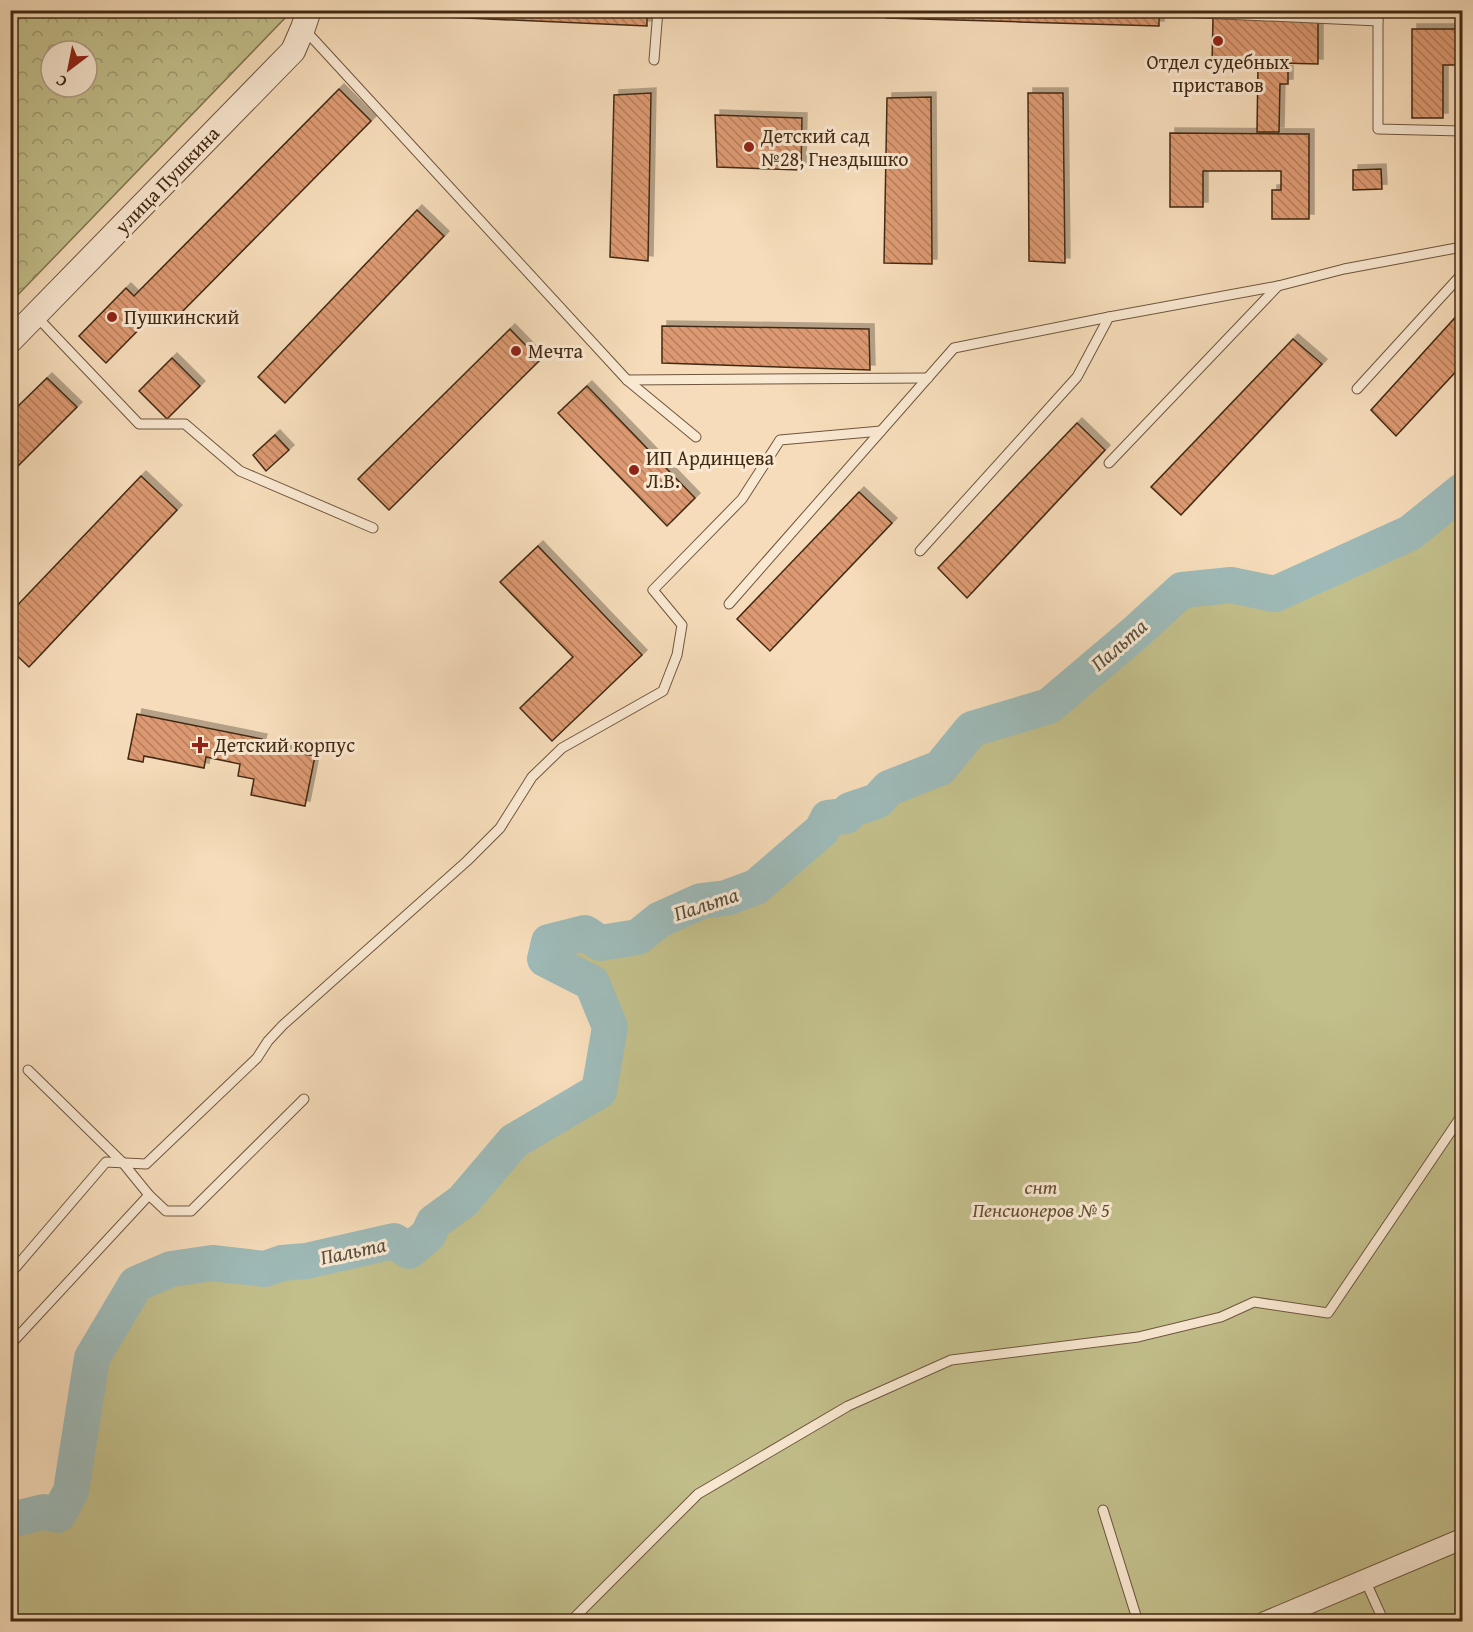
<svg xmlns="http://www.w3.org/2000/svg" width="1473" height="1632" font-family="'Gentium Book Plus',serif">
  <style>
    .forest { fill: url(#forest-crowns); stroke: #82744f; stroke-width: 1.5; fill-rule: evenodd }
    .garden { fill: #c2bf8b; stroke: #82744f; stroke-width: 1.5 }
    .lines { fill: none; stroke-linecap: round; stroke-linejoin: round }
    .river { stroke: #9ebab8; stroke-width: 36 }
    .building { fill: url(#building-back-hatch); stroke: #422a13; stroke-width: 1.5; filter: url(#shadow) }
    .service-casing { stroke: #6f563d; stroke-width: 11 }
    .minor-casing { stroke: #6f563d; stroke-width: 22 }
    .tertiary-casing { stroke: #6f563d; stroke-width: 26 }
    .service { stroke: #f9e8d2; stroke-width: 9 }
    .minor { stroke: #f9e8d2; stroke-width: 20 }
    .tertiary { stroke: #f9e8d2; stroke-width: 24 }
    .poi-dot { fill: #8f2418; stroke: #f9e8d2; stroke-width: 2 }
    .labels { text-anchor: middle; stroke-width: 6; stroke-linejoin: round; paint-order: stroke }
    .poi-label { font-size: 20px; fill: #422a13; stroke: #f9e8d2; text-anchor: start }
    .street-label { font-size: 20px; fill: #422a13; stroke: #f9e8d2 }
    .park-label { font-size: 20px; font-style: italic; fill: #624f31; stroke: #f9e8d2 }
    .water-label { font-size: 21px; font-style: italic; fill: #594e3c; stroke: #f9e8d2 }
  </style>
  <defs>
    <pattern id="forest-crowns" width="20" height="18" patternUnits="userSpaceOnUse" patternTransform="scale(1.5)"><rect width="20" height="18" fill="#c2bf8b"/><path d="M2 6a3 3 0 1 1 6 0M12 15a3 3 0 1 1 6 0" fill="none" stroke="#9f9b70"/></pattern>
    <pattern id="building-back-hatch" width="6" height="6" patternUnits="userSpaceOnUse" patternTransform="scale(1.5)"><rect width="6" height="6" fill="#dd9a72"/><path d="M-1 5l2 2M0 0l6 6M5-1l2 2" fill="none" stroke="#b57e5c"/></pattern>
    <filter id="shadow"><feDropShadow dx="5" dy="-5" stdDeviation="0" flood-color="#0004"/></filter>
  </defs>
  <rect width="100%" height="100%" fill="#f6dcba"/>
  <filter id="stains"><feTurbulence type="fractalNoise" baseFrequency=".00333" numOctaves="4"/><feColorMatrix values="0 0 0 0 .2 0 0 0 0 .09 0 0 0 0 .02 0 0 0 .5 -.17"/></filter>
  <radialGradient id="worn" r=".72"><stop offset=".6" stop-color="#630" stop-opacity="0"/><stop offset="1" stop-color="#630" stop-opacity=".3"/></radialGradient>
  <path class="forest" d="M 11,10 L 285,10 L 286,17 L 11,302 ZM 51,51 L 87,51 L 87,87 L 51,87 Z"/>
  <path class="garden" d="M 1462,491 L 1462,1621 L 11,1621 L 10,1520 L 44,1512 L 58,1515 L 71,1491 L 92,1358 L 136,1284 L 171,1269 L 212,1263 L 265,1269 L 282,1263 L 306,1261 L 394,1241 L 409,1251 L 428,1235 L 434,1222 L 463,1201 L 514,1141 L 599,1091 L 610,1027 L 592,983 L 545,959 L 549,942 L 585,933 L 600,943 L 638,937 L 659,920 L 701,901 L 726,898 L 756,887 L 821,830 L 828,818 L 846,816 L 850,810 L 877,801 L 889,788 L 940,768 L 972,729 L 1049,706 L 1135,633 L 1182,590 L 1231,585 L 1275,594 L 1410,533 Z"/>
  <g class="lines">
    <path class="river" d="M 10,1520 L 44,1512 L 58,1515 L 71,1491 L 92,1358 L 136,1284 L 171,1269 L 212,1263 L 265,1269 L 282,1263 L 306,1261 L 394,1241 L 409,1251 L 428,1235 L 434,1222 L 463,1201 L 514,1141 L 599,1091 L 610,1027 L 592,983 L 545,959 L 549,942 L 585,933 L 600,943 L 638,937 L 659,920 L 701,901 L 726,898 L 756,887 L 822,830 L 828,818 L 846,816 L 850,810 L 877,801 L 889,788 L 940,768 L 972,729 L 1049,706 L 1135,633 L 1182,590 L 1231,585 L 1275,594 L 1410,533 L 1462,491"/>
  </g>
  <g class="building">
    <path d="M 446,10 L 647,10 L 647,26 L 445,17 Z"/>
    <path d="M 886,10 L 1159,10 L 1159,26 L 886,18 Z"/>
    <path d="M 1213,18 L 1318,18 L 1318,64 L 1280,63 L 1280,71 L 1288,71 L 1288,84 L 1280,84 L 1279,132 L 1257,132 L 1258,63 L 1212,63 Z"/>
    <path d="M 1412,29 L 1462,29 L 1462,65 L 1443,65 L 1443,118 L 1412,118 Z"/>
    <path d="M 339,89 L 371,121 L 168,326 L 155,313 L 106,363 L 79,336 L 126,288 L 134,296 Z"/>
    <path d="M 651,93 L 648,261 L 610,257 L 614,95 Z"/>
    <path d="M 1028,93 L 1063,93 L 1065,263 L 1029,261 Z"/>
    <path d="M 931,97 L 932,264 L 884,263 L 887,98 Z"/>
    <path d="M 715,115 L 802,118 L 801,170 L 717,167 Z"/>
    <path d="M 1170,133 L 1309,134 L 1309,219 L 1272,219 L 1272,190 L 1281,190 L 1281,171 L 1203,171 L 1203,207 L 1170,207 Z"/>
    <path d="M 1381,169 L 1382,189 L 1353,190 L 1353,170 Z"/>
    <path d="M 417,210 L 444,236 L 285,403 L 258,377 Z"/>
    <path d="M 1462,310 L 1462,365 L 1396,436 L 1371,410 Z"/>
    <path d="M 662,326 L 869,329 L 870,370 L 662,363 Z"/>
    <path d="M 510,329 L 540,360 L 389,510 L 358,479 Z"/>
    <path d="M 1293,339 L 1322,364 L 1181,515 L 1151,487 Z"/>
    <path d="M 172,358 L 200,386 L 167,419 L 139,391 Z"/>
    <path d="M 47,378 L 77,407 L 10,474 L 10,414 Z"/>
    <path d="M 587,386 L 695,498 L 667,526 L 558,413 Z"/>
    <path d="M 1077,423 L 1105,450 L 967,598 L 938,568 Z"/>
    <path d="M 275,435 L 289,450 L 266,471 L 253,455 Z"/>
    <path d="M 141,476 L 177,510 L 29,667 L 10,649 L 10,613 Z"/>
    <path d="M 859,492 L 892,523 L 770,651 L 737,619 Z"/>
    <path d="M 538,546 L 642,655 L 552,741 L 520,708 L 573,657 L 500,582 Z"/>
    <path d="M 137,714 L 262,739 L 260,746 L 315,756 L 305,806 L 251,795 L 254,779 L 238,776 L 240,764 L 206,757 L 204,768 L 144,756 L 143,762 L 128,759 Z"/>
  </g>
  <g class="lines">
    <defs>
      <g id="service">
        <path d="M 1179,10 L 1179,12 L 1378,21"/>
        <path d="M 1378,10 L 1378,129 L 1462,131"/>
        <path d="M 305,30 L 627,380 L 696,437"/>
        <path d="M 654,60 L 658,10"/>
        <path d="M 37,317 L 139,424 L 185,424 L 240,471 L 373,528"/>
        <path d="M 627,380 L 928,378"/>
        <path d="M 1357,389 L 1462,274"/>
        <path d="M 1109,463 L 1278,286 L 1344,269 L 1462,247"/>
        <path d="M 920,551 L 1077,377 L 1109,317 L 1278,286"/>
        <path d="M 729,604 L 954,348 L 1109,317"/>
        <path d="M 28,1070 L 123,1163 L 149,1195 L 166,1211 L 191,1211 L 304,1099"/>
        <path d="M 10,1274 L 106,1162 L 146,1164 L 257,1058 L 268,1041 L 283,1025 L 467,861 L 500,828 L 532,777 L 562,748 L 663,691 L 677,655 L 682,625 L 653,590 L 742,499 L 780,440 L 881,431"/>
        <path d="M 10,1345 L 149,1195"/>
        <path d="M 1103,1510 L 1138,1622"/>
        <path d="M 1365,1580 L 1384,1622"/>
        <path d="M 570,1622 L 698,1494 L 848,1406 L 951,1360 L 1138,1337 L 1221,1317 L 1254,1302 L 1328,1313 L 1462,1115"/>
      </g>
      <path id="minor" d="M 1265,1622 L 1462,1539"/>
      <path id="tertiary" d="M 10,341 L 293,51 L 303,28 L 309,10"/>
    </defs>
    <use href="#service" class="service-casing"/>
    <use href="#minor" class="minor-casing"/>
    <use href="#tertiary" class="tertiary-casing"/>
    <use href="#service" class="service"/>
    <use href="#minor" class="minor"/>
    <use href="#tertiary" class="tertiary"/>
  </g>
  <g class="poi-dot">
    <circle cx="1218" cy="41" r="6"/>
    <circle cx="749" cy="147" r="6"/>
    <circle cx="112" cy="317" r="6"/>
    <circle cx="516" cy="351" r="6"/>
    <circle cx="634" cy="470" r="6"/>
    <path d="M197 736h6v6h6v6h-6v6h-6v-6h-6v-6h6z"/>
  </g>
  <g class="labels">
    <g class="poi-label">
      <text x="1218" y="69" text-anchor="middle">Отдел судебных<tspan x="1218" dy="23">приставов</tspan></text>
      <text x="761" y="143">Детский сад<tspan x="761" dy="23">№28, Гнездышко</tspan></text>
      <text x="124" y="324">Пушкинский</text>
      <text x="528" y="358">Мечта</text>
      <text x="646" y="465">ИП Ардинцева<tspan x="646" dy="23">Л.В.</tspan></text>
      <text x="214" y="752">Детский корпус</text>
    </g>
    <g class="street-label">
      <text transform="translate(167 180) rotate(-46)" y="7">улица Пушкина</text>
    </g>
    <g class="park-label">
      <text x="1041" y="1194">снт<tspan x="1041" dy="23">Пенсионеров № 5</tspan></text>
    </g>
    <g class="water-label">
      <text transform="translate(1119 645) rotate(-41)" y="7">Пальта</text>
      <text transform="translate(706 904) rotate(-18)" y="7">Пальта</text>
      <text transform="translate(353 1251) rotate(-12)" y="7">Пальта</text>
    </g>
  </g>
  <rect width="1473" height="1632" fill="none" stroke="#f6dcba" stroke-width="36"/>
  <rect x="12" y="12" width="1449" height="1608" fill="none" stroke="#422a13" stroke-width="3"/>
  <rect x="18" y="18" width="1437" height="1596" fill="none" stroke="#422a13" stroke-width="1.5"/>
  <g transform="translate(69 69) rotate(212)"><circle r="28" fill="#f9e8d2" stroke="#b09c86" stroke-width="1.5"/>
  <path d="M0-4.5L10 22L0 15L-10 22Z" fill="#8f2418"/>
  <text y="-9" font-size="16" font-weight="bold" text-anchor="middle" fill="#422a13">С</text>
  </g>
  <rect width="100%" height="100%" filter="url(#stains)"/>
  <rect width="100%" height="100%" fill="url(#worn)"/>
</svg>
